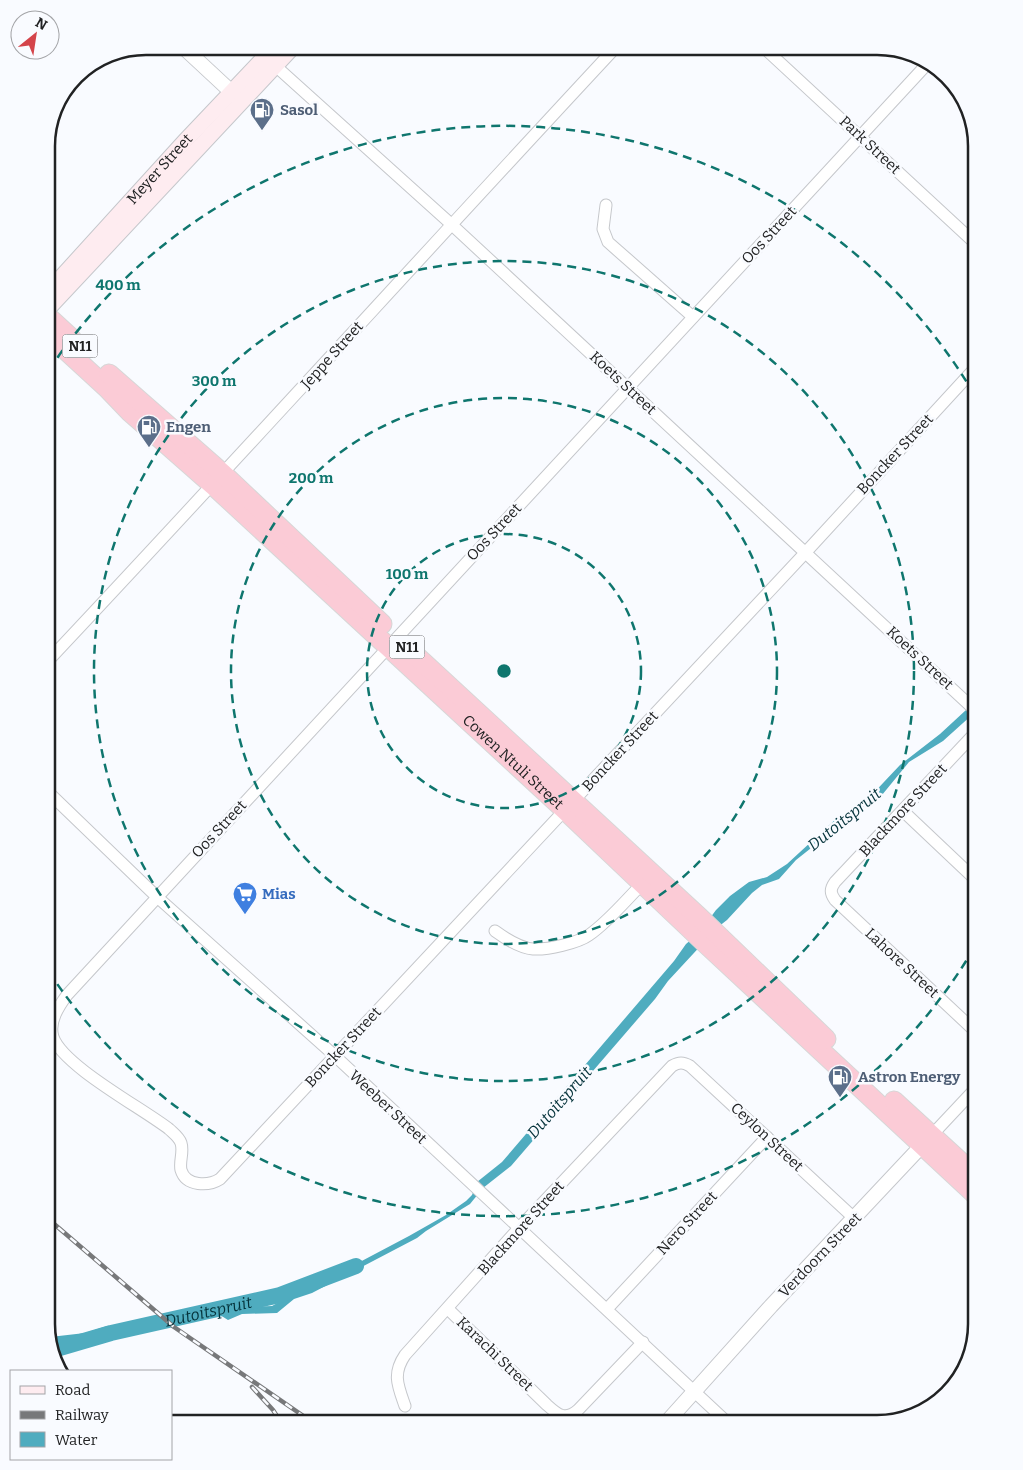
<svg xmlns="http://www.w3.org/2000/svg" width="1023" height="1470" font-family="Bitter,serif">
  <style>
    .water { fill: #4facbf }
    .lines { fill: none; stroke-linecap: round; stroke-linejoin: round }
    .river { stroke: #4facbf; stroke-width: 16 }
    .minor-casing { stroke: #c5c7cb; stroke-width: 13 }
    .tertiary-casing { stroke: #c5c7cb; stroke-width: 16 }
    .secondary-casing { stroke: #c5c7cb; stroke-width: 17 }
    .trunk-casing { stroke: #d7d7d7; stroke-width: 21 }
    .minor { stroke: #fff; stroke-width: 11 }
    .tertiary { stroke: #fff; stroke-width: 14 }
    .secondary { stroke: #feecf0; stroke-width: 15 }
    .trunk { stroke: #fbcbd6; stroke-width: 19 }
    .rail-casing { stroke: #77787a; stroke-width: 4.5 }
    .rail { stroke: #f9fbff; stroke-width: 2.5; stroke-dasharray: 8; stroke-linecap: butt }
    .ring { fill: none; stroke: #0f766e; stroke-width: 2.5; stroke-dasharray: 9 6 }
    .labels { text-anchor: middle; stroke-width: 5; stroke-linejoin: round; paint-order: stroke }
    .shield { fill: #f9fbff; stroke: #626365; stroke-width: 1 }
    .shield-label { font-size: 14px; font-weight: bold; fill: #212223 }
    .service-label { font-size: 15px; font-weight: bold; fill: #4e5e75; stroke: #f9fbff; text-anchor: start }
    .street-label { font-size: 15px; fill: #212223; stroke: #f9fbff }
    .shop-label { font-size: 15px; font-weight: bold; fill: #366cbe; stroke: #f9fbff; text-anchor: start }
    .water-label { font-size: 16px; font-style: italic; fill: #04323a; stroke: #f9fbff }
    .rim { fill: none; stroke: #212223; stroke-width: 2.5 }
    .centre { fill: #0f766e; stroke: #f9fbff; stroke-width: 2.5 }
    .ring-label { font-size: 15px; text-anchor: middle; font-weight: bold; fill: #0f766e; stroke: #f9fbff; stroke-width: 5; stroke-linejoin: round; paint-order: stroke }
  </style>
  <rect width="100%" height="100%" fill="#f9fbff"/>
  <g class="water">
    <path d="M 966,710 L 973,714 L 943,741 L 909,762 L 882,795 L 834,828 L 825,837 L 796,860 L 779,879 L 762,885 L 752,893 L 727,920 L 718,927 L 668,981 L 655,999 L 511,1166 L 483,1188 L 470,1204 L 426,1231 L 417,1238 L 312,1293 L 294,1299 L 277,1313 L 242,1314 L 228,1320 L 220,1315 L 250,1307 L 272,1306 L 297,1292 L 339,1273 L 409,1236 L 446,1215 L 466,1201 L 472,1195 L 477,1182 L 502,1162 L 674,961 L 686,944 L 699,933 L 716,910 L 730,896 L 749,882 L 767,877 L 787,864 L 837,818 L 867,800 L 900,765 L 940,734 Z"/>
    <path d="M 107,1326 L 110,1337 L 91,1341 L 51,1343 L 50,1337 L 85,1333 Z"/>
  </g>
  <g class="lines">
    <path class="river" id="s1" d="M 53,1350 L 111,1333 L 280,1295 L 356,1266"/>
    <defs>
      <g id="minor">
        <path d="M 762,46 L 977,245"/>
        <path d="M 270,61 L 451,224 L 977,712"/>
        <path d="M 929,62 L 67,995 C 59,1006 48,1022 53,1037 C 63,1066 142,1108 169,1129 C 173,1133 179,1137 181,1143 C 184,1152 179,1161 181,1170 C 186,1187 209,1186 220,1179 L 806,552 L 977,366"/>
        <path d="M 606,205 L 603,229 L 608,242 L 693,317"/>
        <path d="M 46,663 C 238,459 426,251 617,46"/>
        <path d="M 46,790 L 156,896 L 335,1056 L 729,1424"/>
        <path d="M 903,811 L 977,881"/>
        <path d="M 495,931 C 506,939 520,948 533,949 C 547,950 578,943 589,935 C 608,922 626,900 642,884"/>
        <path d="M 977,1033 L 835,900 C 830,893 830,889 835,882 L 977,731"/>
        <path d="M 931,1136 L 977,1087"/>
        <path d="M 448,1309 L 547,1405 C 558,1415 565,1421 578,1410 L 643,1342"/>
        <path d="M 607,1309 L 767,1137"/>
        <path d="M 405,1406 C 398,1386 392,1374 405,1355 L 519,1228 L 672,1066 C 679,1062 683,1062 690,1066 L 854,1218"/>
      </g>
      <g id="tertiary">
        <path d="M 182,46 L 239,99"/>
        <path d="M 665,1424 L 771,1306 L 929,1138"/>
      </g>
      <g id="secondary">
        <path id="s2" d="M 46,294 L 185,141 L 275,46"/>
        <path d="M 46,311 L 294,46"/>
      </g>
      <g id="trunk">
        <path d="M 46,315 L 71,338"/>
        <path id="s3" d="M 46,332 L 107,388 L 129,411 L 213,485 L 565,810 L 705,943 L 977,1196"/>
        <path d="M 109,374 L 223,474 L 382,624"/>
        <path d="M 413,653 L 699,917 L 826,1039"/>
        <path d="M 894,1101 L 977,1177"/>
      </g>
    </defs>
    <use href="#minor" class="minor-casing"/>
    <use href="#tertiary" class="tertiary-casing"/>
    <use href="#secondary" class="secondary-casing"/>
    <use href="#trunk" class="trunk-casing"/>
    <use href="#minor" class="minor"/>
    <use href="#tertiary" class="tertiary"/>
    <use href="#secondary" class="secondary"/>
    <use href="#trunk" class="trunk"/>
    <defs>
      <g id="rail">
        <path d="M 46,1217 L 174,1327 L 315,1424"/>
        <path d="M 252,1387 L 273,1410 L 282,1424"/>
      </g>
    </defs>
    <use href="#rail" class="rail-casing"/>
    <use href="#rail" class="rail"/>
  </g>
  <g class="ring">
    <circle cx="504" cy="671" r="137"/>
    <circle cx="504" cy="671" r="273"/>
    <circle cx="504" cy="671" r="410"/>
    <path d="M974 948A546 546 0 0 1 49 972M49 370A546 546 0 0 1 974 394"/>
  </g>
  <defs>
    <symbol id="fuel-pin" viewBox="-11 -11 22 30"><path d="M0 17L-7.5 6A9.5 9.5 0 1 1 7.5 6Z" fill="#5c6f8a" stroke="#f9fbff"/><path d="M-5.5-6h7V0h2V4h1.3V-2.5L3-4.5l.8-.8L6-3V5H2.5V1h-1V6h-7ZM-4.2-4.7v3.2H.2V-4.7Z" fill="#fff"/></symbol>
    <symbol id="supermarket-pin" viewBox="-11 -11 22 30"><path d="M0 17L-7.5 6A9.5 9.5 0 1 1 7.5 6Z" fill="#3f7fe0" stroke="#f9fbff"/><path d="M-6-5.5h2.5l.6 2H6L4.5 2H-2.5L-4.4-4H-6ZM-1.5 3.2a1.3 1.3 0 1 0 .1 0ZM3 3.2a1.3 1.3 0 1 0 .1 0Z" fill="#fff"/></symbol>
  </defs>
  <g fill-rule="evenodd">
    <use href="#fuel-pin" x="248" y="96" width="28" height="38"/>
    <use href="#fuel-pin" x="135" y="413" width="28" height="38"/>
    <use href="#supermarket-pin" x="231" y="880" width="28" height="38"/>
    <use href="#fuel-pin" x="826" y="1063" width="28" height="38"/>
  </g>
  <g class="labels">
    <g class="shield">
      <rect x="62.5" y="334.5" width="35" height="23" rx="4"/>
      <rect x="389.5" y="635.5" width="35" height="23" rx="4"/>
    </g>
    <g class="shield-label">
      <text x="80" y="351">N11</text>
      <text x="407" y="652">N11</text>
    </g>
    <g class="service-label">
      <text x="280" y="115">Sasol</text>
      <text x="166" y="432">Engen</text>
      <text x="858" y="1082">Astron Energy</text>
    </g>
    <g class="street-label">
      <text transform="translate(870 145) rotate(43)" y="5">Park Street</text>
      <text dy="5" stroke="none"><textPath href="#s2" startOffset="169">Meyer Street</textPath></text>
      <text transform="translate(769 235) rotate(-47)" y="5">Oos Street</text>
      <text transform="translate(332 355) rotate(-48)" y="5">Jeppe Street</text>
      <text transform="translate(623 383) rotate(43)" y="5">Koets Street</text>
      <text transform="translate(895 454) rotate(-47)" y="5">Boncker Street</text>
      <text transform="translate(494 532) rotate(-47)" y="5">Oos Street</text>
      <text transform="translate(920 658) rotate(43)" y="5">Koets Street</text>
      <text transform="translate(620 751) rotate(-47)" y="5">Boncker Street</text>
      <text dy="5" stroke="none"><textPath href="#s3" startOffset="635">Cowen Ntuli Street</textPath></text>
      <text transform="translate(903 810) rotate(-47)" y="5">Blackmore Street</text>
      <text transform="translate(219 829) rotate(-47)" y="5">Oos Street</text>
      <text transform="translate(902 963) rotate(43)" y="5">Lahore Street</text>
      <text transform="translate(343 1047) rotate(-47)" y="5">Boncker Street</text>
      <text transform="translate(388 1107) rotate(43)" y="5">Weeber Street</text>
      <text transform="translate(767 1137) rotate(43)" y="5">Ceylon Street</text>
      <text transform="translate(687 1223) rotate(-47)" y="5">Nero Street</text>
      <text transform="translate(521 1228) rotate(-48)" y="5">Blackmore Street</text>
      <text transform="translate(820 1255) rotate(-46)" y="5">Verdoorn Street</text>
      <text transform="translate(495 1354) rotate(44)" y="5">Karachi Street</text>
    </g>
    <g class="shop-label">
      <text x="262" y="899">Mias</text>
    </g>
    <g class="water-label">
      <text transform="translate(844 819) rotate(-39)" y="6">Dutoitspruit</text>
      <text transform="translate(559 1102) rotate(-49)" y="6">Dutoitspruit</text>
      <text dy="6" stroke="none"><textPath href="#s1" startOffset="160">Dutoitspruit</textPath></text>
    </g>
  </g>
  <path d="M0 0H1023V1470H0ZM146 55H877A91 91 0 0 1 968 146V1324A91 91 0 0 1 877 1415H146A91 91 0 0 1 55 1324V146A91 91 0 0 1 146 55Z" fill="#f9fbff" fill-rule="evenodd"/>
  <path class="rim" d="M146 55H877A91 91 0 0 1 968 146V1324A91 91 0 0 1 877 1415H146A91 91 0 0 1 55 1324V146A91 91 0 0 1 146 55Z"/>
  <circle cx="504" cy="671" r="8" class="centre"/>
  <g class="ring-label">
    <text x="118" y="290">400 m</text>
    <text x="214" y="386">300 m</text>
    <text x="311" y="483">200 m</text>
    <text x="407" y="579">100 m</text>
  </g>
  <rect x="10" y="1370" width="162" height="90" fill="#f9fbff" stroke="#a3a4a7"/>
  <rect x="20" y="1386" width="25" height="8" fill="#feecf0" stroke="#a3a4a7"/>
  <text x="55" y="1395" font-size="15" fill="#212223">Road</text>
  <rect x="20" y="1411" width="25" height="8" fill="#77787a" stroke="#a3a4a7"/>
  <text x="55" y="1420" font-size="15" fill="#212223">Railway</text>
  <rect x="20" y="1432" width="25" height="15" fill="#4facbf" stroke="#a3a4a7"/>
  <text x="55" y="1445" font-size="15" fill="#212223">Water</text>
  <g transform="translate(35 35) rotate(30)"><circle r="24" fill="#f9fbff" stroke="#a3a4a7"/>
  <path d="M0-4L9 19L0 12L-9 19Z" fill="#d4444a"/>
  <text y="-8" font-size="14" font-weight="bold" text-anchor="middle" fill="#212223">N</text>
  </g>
</svg>
